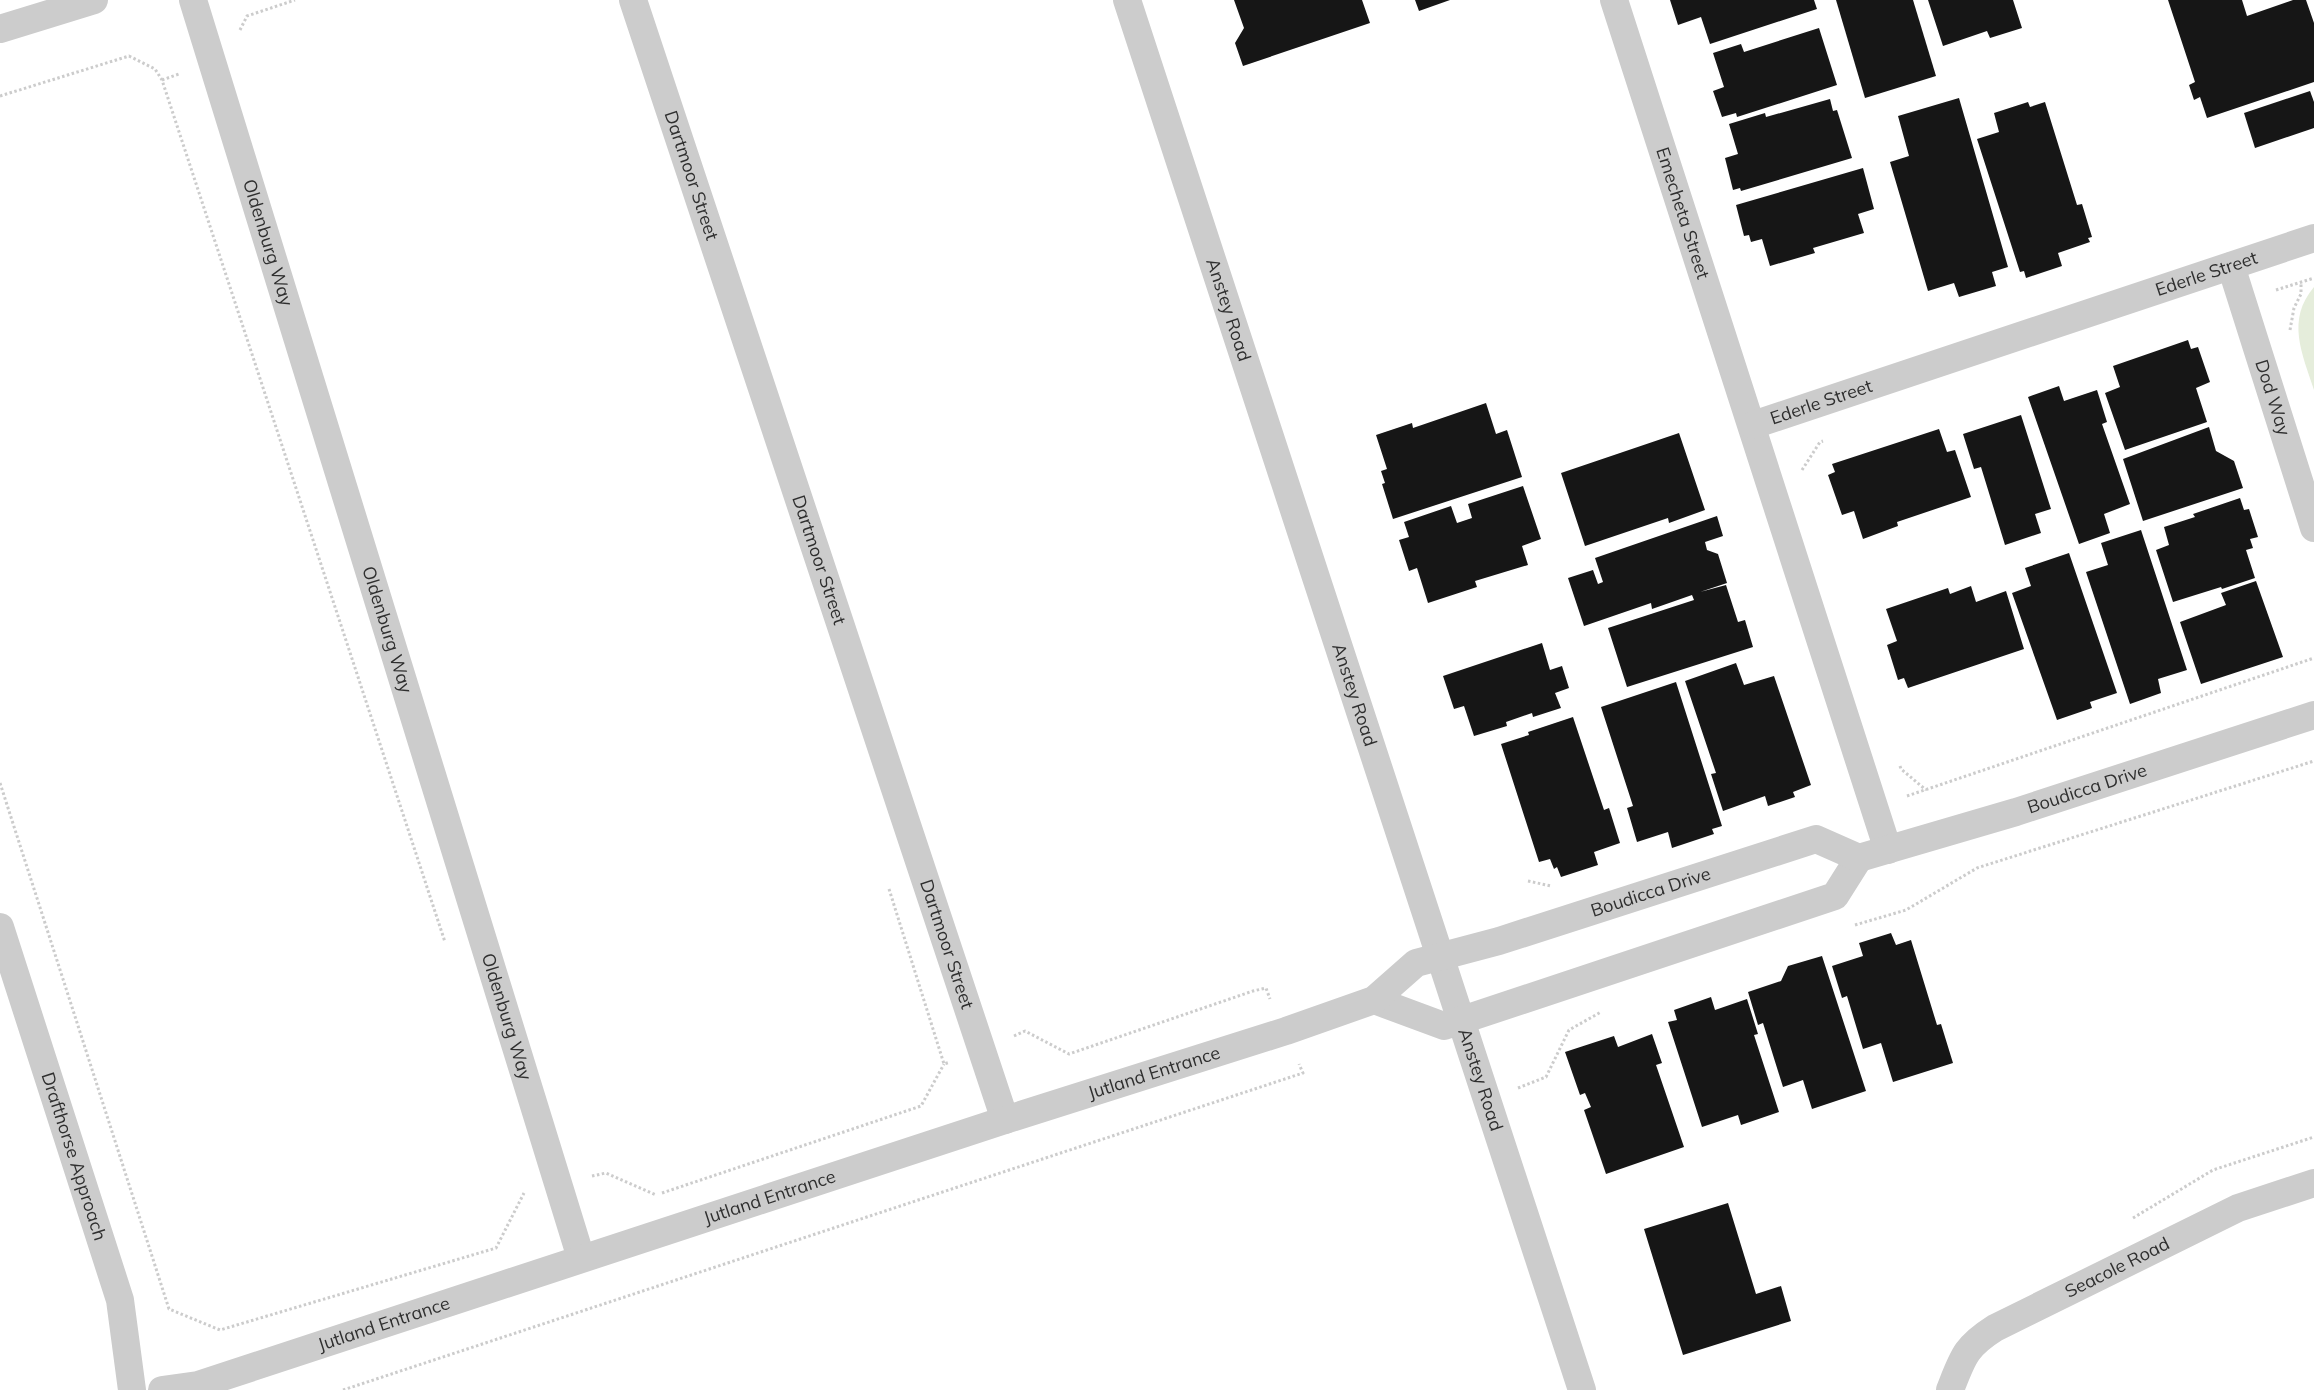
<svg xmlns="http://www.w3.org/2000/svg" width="2314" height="1390" font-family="Mulish,sans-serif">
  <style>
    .green { fill: #e5eddb }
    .building { fill: #161616 }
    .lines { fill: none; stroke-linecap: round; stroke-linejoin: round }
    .path { stroke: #ccc; stroke-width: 3; stroke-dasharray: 2.5 2.5; stroke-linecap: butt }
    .minor { stroke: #ccc; stroke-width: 28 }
    .labels { text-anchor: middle; stroke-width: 5; stroke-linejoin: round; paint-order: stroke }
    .street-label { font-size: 18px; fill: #2f2f2f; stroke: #fff }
  </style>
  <rect width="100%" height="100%" fill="#fff"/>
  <path class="green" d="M 2314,287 L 2314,390 C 2302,353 2286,320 2314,287 Z"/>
  <g class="building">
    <path d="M 1234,0 L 1362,0 L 1370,23 L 1243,66 L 1235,43 L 1244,28 Z"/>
    <path d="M 1415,0 L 1450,0 L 1419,11 Z"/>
    <path d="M 1670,0 L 1814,0 L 1817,9 L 1710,44 L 1701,17 L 1678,25 Z"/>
    <path d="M 1836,0 L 1913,0 L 1936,76 L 1865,98 Z"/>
    <path d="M 1928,0 L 2013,0 L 2022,28 L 1990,38 L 1987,31 L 1943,46 Z"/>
    <path d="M 2168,0 L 2242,0 L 2247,16 L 2293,0 L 2306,0 L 2314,23 L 2314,82 L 2207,118 L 2200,97 L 2194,100 L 2189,85 L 2195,82 Z"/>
    <path d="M 1819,28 L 1837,85 L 1737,117 L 1736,113 L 1722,117 L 1713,91 L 1724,87 L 1713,53 L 1741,44 L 1744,52 Z"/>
    <path d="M 2310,91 L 2314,102 L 2314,128 L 2255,148 L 2244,113 Z"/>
    <path d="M 1959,98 L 2008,267 L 1992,272 L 1996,286 L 1959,297 L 1954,283 L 1928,291 L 1890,162 L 1909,156 L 1898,116 Z"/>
    <path d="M 1830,99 L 1833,111 L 1837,110 L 1852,158 L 1741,191 L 1740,188 L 1733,190 L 1725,158 L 1738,154 L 1729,124 L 1765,113 L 1766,117 Z"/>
    <path d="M 2028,102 L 2030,107 L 2045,102 L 2077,205 L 2082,204 L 2092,237 L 2088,238 L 2090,242 L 2058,253 L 2062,266 L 2026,278 L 2024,271 L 2020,272 L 1977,139 L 1999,132 L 1994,113 Z"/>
    <path d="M 1863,168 L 1874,209 L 1858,214 L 1864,233 L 1813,248 L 1815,253 L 1770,266 L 1762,239 L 1751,242 L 1749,235 L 1744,236 L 1736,205 Z"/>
    <path d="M 2188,340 L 2191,349 L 2198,347 L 2210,382 L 2196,388 L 2207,422 L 2125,450 L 2105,393 L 2120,387 L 2113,366 Z"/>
    <path d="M 2059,386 L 2064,401 L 2097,390 L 2107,422 L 2102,424 L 2130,504 L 2104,514 L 2110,533 L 2079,544 L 2028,397 Z"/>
    <path d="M 1486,403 L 1496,434 L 1507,430 L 1522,477 L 1393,519 L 1382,484 L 1385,483 L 1381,471 L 1387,469 L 1376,435 L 1412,423 L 1413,428 Z"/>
    <path d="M 2021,415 L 2051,509 L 2035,514 L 2041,533 L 2005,545 L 1981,467 L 1974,469 L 1963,434 Z"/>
    <path d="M 2209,427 L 2216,451 L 2234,461 L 2243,488 L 2143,521 L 2123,459 Z"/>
    <path d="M 1939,429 L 1947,452 L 1955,450 L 1971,497 L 1897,522 L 1898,526 L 1863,539 L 1854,511 L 1842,515 L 1828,475 L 1835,472 L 1832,464 Z"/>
    <path d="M 1679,433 L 1705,510 L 1669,523 L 1668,518 L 1585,546 L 1561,473 Z"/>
    <path d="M 1523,486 L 1541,539 L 1522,546 L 1528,565 L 1475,581 L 1477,587 L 1428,603 L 1417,568 L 1409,571 L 1399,540 L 1409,537 L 1404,522 L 1451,506 L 1457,523 L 1472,518 L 1468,504 Z"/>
    <path d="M 2240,498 L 2244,510 L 2249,509 L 2258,537 L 2250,539 L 2253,548 L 2246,550 L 2255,578 L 2222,589 L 2221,587 L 2173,602 L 2156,550 L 2169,545 L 2164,527 L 2195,517 L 2193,514 Z"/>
    <path d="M 1717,516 L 1723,536 L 1705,542 L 1707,550 L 1718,554 L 1727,583 L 1700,592 L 1726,585 L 1738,622 L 1745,620 L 1753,647 L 1627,687 L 1608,628 L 1694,600 L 1692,595 L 1652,609 L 1651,603 L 1584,626 L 1568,578 L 1593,570 L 1598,584 L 1603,582 L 1595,558 Z"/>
    <path d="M 2141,530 L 2187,670 L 2158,679 L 2161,693 L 2130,704 L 2086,572 L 2108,565 L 2101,543 Z"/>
    <path d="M 2069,553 L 2117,693 L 2090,702 L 2092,708 L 2057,720 L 2012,593 L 2031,586 L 2025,568 Z"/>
    <path d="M 2256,581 L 2283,657 L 2201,684 L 2180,622 L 2226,605 L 2221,593 Z"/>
    <path d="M 1971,586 L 1976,602 L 2006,591 L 2024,649 L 1908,688 L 1904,678 L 1898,680 L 1887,645 L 1897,641 L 1886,609 L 1948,588 L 1950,594 Z"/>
    <path d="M 1542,643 L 1550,670 L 1562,666 L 1569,688 L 1555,693 L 1561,708 L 1533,717 L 1532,713 L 1506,722 L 1507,726 L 1474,736 L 1464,706 L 1454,709 L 1443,676 Z"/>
    <path d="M 1736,663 L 1744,685 L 1774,676 L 1811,785 L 1793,792 L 1795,797 L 1768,806 L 1765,796 L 1723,811 L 1711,774 L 1716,773 L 1685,681 Z"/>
    <path d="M 1676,682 L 1722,826 L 1712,829 L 1714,834 L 1672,848 L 1668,832 L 1637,842 L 1627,808 L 1633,806 L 1601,707 Z"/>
    <path d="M 1573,717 L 1604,810 L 1609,808 L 1620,843 L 1594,852 L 1598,865 L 1561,877 L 1557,867 L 1554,869 L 1550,859 L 1539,862 L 1501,744 L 1529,735 L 1528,732 Z"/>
    <path d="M 1891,933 L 1896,945 L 1911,940 L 1937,1025 L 1941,1024 L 1953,1063 L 1893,1082 L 1881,1043 L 1863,1049 L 1847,996 L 1842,998 L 1832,966 L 1863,956 L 1859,943 Z"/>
    <path d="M 1822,956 L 1866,1091 L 1812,1109 L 1803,1080 L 1783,1087 L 1763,1023 L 1758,1025 L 1748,992 L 1781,981 L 1788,966 Z"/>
    <path d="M 1711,997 L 1715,1010 L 1747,999 L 1758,1034 L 1754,1035 L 1779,1112 L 1741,1125 L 1738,1115 L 1702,1127 L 1668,1022 L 1677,1020 L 1674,1010 Z"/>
    <path d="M 1652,1034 L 1662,1063 L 1656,1065 L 1684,1147 L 1606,1174 L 1584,1110 L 1591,1107 L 1585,1093 L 1580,1095 L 1565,1052 L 1614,1036 L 1618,1047 Z"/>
    <path d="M 1728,1203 L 1756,1294 L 1781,1286 L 1791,1321 L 1683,1355 L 1644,1229 Z"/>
  </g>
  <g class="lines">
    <g class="path">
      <path d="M 240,30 L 247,16 L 295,0"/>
      <path d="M 162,80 L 179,74"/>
      <path d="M 0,96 L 129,56 L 155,69 L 162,80 L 445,942"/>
      <path d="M 2276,290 L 2314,278"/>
      <path d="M 2290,330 L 2294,308 L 2301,294 L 2301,284"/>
      <path d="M 1802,470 L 1820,442 L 1823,441"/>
      <path d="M 1900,766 L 1901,769 L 1926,790"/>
      <path d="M 0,783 L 169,1309 L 220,1330 L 496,1248 L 524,1193"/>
      <path d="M 1907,796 L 2314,658"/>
      <path d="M 1528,881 L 1551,886"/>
      <path d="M 889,889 L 944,1064 L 950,1062"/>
      <path d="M 1855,925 L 1906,910 L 1977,868 L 2314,761"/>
      <path d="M 1014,1036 L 1025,1031 L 1069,1054 L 1253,991 L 1266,988 L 1270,999"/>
      <path d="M 1518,1088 L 1546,1077 L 1569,1030 L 1601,1012"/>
      <path d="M 592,1176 L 606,1173 L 656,1195"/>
      <path d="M 662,1193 L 921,1106 L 944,1064"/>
      <path d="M 2133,1218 L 2213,1170 L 2314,1137"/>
      <path d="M 343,1390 L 1303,1073 L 1299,1064"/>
    </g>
    <g class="minor">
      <path id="s1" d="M 193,0 L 581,1258"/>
      <path id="s2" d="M 633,0 L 1005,1120"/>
      <path id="s3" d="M 1127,0 L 1582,1390"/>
      <path id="s4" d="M 1614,0 L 1888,850"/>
      <path d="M 0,29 L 94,0"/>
      <path id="s5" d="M 2231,266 L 2314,528"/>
      <path id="s6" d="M 1753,425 L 2314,238"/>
      <path id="s7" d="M 0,927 L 120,1300 L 132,1390"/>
      <path d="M 1374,1000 L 1444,1026 L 1835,896 L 1859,858"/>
      <path id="s8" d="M 162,1390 L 198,1385 L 1005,1120 L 1286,1031 L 1374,1000 L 1416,963 L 1499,941 L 1816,839 L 1859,858 L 2016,812 L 2314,715"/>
      <path id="s9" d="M 1950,1390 C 1963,1357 1965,1347 1995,1328 L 2238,1208 L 2314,1183"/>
    </g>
  </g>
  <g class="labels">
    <g class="street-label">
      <text dy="6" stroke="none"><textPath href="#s2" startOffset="185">Dartmoor Street</textPath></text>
      <text dy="6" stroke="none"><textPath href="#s4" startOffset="224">Emecheta Street</textPath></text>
      <text dy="6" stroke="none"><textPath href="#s1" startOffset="254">Oldenburg Way</textPath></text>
      <text dy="6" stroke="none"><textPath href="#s6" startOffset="478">Ederle Street</textPath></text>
      <text dy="6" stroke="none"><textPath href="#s3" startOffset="326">Anstey Road</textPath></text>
      <text dy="6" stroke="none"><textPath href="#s5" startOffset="138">Dod Way</textPath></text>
      <text dy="6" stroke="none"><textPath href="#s6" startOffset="72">Ederle Street</textPath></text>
      <text dy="6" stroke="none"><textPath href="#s2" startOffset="590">Dartmoor Street</textPath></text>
      <text dy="6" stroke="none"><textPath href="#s1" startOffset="659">Oldenburg Way</textPath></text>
      <text dy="6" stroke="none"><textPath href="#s3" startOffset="731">Anstey Road</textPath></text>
      <text dy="6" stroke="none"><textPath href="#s8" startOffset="2034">Boudicca Drive</textPath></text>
      <text dy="6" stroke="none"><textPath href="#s8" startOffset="1575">Boudicca Drive</textPath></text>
      <text dy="6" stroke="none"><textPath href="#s2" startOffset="995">Dartmoor Street</textPath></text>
      <text dy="6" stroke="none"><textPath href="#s1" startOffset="1064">Oldenburg Way</textPath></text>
      <text dy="6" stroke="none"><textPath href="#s8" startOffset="1042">Jutland Entrance</textPath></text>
      <text dy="6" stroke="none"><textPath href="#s3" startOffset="1136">Anstey Road</textPath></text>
      <text dy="6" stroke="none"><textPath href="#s7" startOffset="241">Drafthorse Approach</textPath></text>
      <text dy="6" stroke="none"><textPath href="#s8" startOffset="638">Jutland Entrance</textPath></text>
      <text dy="6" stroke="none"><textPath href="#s9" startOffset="215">Seacole Road</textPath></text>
      <text dy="6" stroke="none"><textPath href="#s8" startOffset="232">Jutland Entrance</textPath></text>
    </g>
  </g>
</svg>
